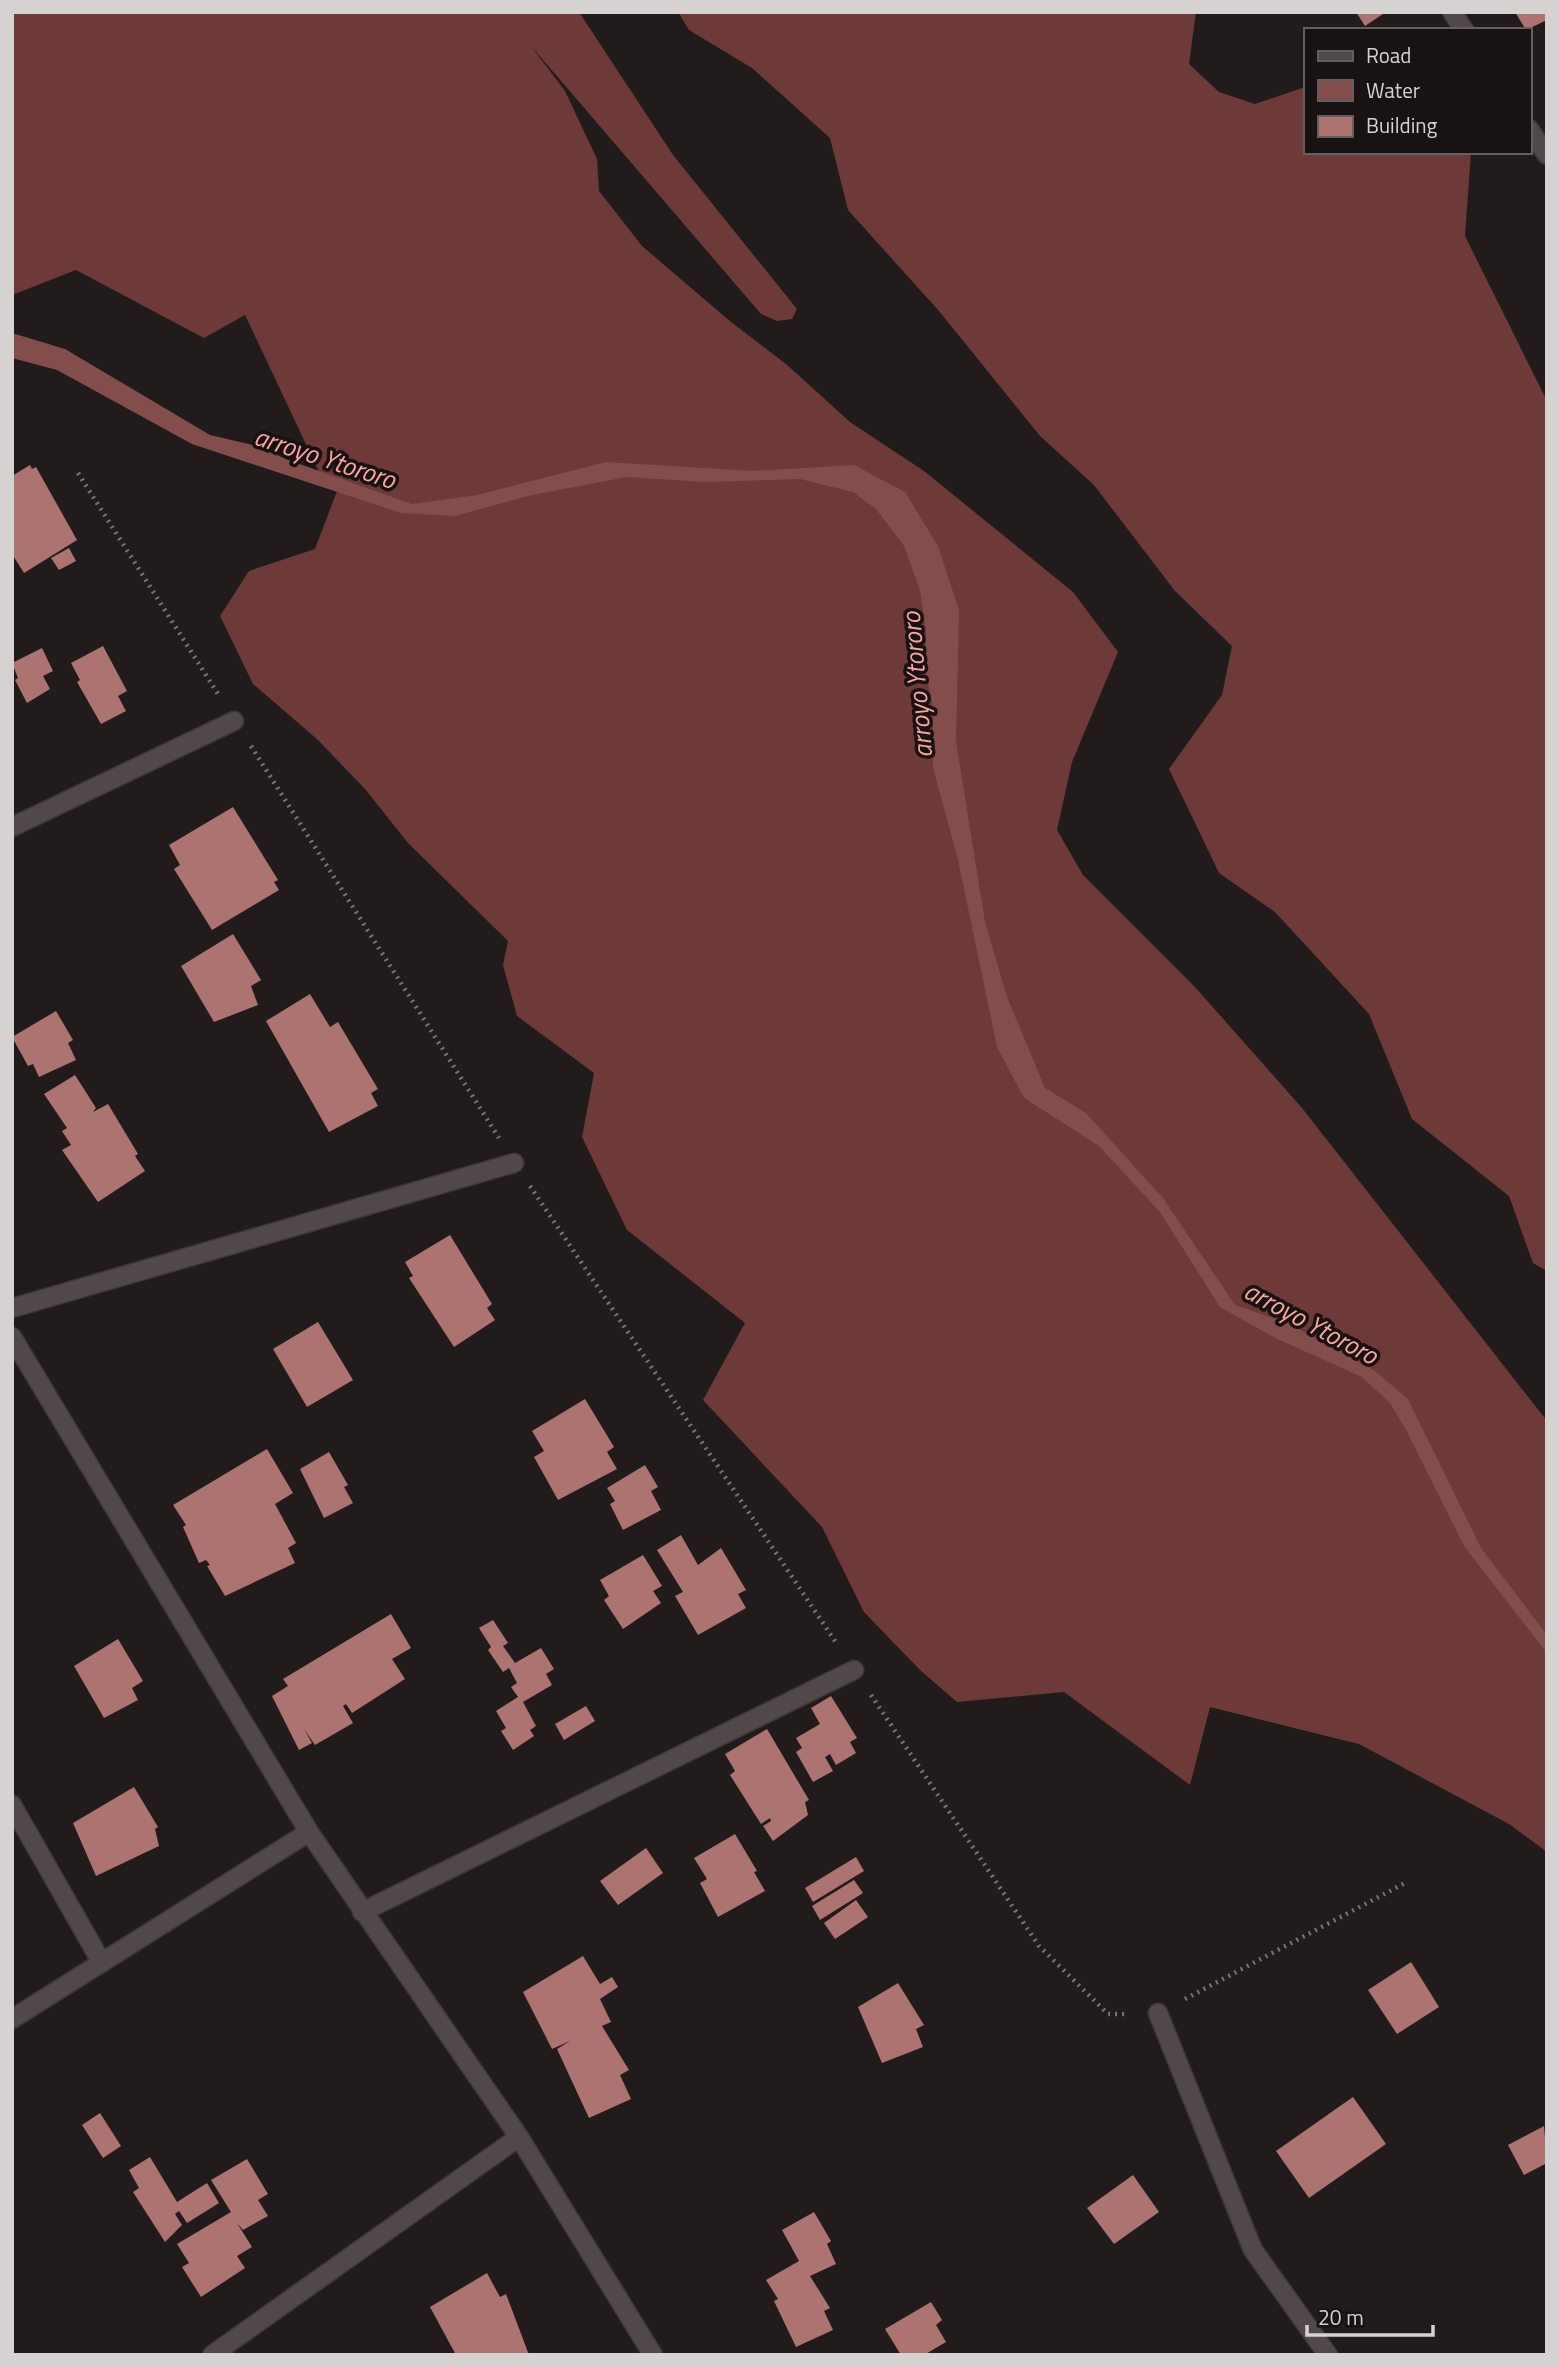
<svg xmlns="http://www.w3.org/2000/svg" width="1559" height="2367" font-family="'Titillium Web',sans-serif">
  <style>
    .forest { fill: #6d3a39 }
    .water { fill: #824d4b }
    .building { fill: #ac7371 }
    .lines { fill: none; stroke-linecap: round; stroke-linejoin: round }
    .lane-casing { stroke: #3c3737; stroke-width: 21 }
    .street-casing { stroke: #3c3737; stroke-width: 21 }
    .path { stroke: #787272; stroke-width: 4.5; stroke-dasharray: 2 5; stroke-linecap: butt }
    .lane { stroke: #514949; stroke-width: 18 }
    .street { stroke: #514949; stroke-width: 18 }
    .labels { text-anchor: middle; stroke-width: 7; stroke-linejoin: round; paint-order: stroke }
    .water-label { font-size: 26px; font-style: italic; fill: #f9a4a0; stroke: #181212 }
  </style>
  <rect width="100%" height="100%" fill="#221b1b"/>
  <g class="forest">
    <path d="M 12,12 L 579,12 L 673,155 L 797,309 L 792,319 L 777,321 L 761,314 L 531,46 L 565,91 L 597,159 L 599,191 L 642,246 L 731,322 L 786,364 L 850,422 L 924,471 L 1073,592 L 1118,652 L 1072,762 L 1057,830 L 1083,875 L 1195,987 L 1302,1108 L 1547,1421 L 1547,1852 L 1509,1824 L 1359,1744 L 1210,1707 L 1190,1785 L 1064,1692 L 957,1702 L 920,1670 L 864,1612 L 822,1527 L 703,1400 L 745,1323 L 627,1230 L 582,1137 L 594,1073 L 517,1016 L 503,965 L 508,941 L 408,843 L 365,789 L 318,740 L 253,684 L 220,616 L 249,571 L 315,549 L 337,491 L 321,476 L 245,315 L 204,338 L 76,270 L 12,295 Z"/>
    <path d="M 678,12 L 1196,12 L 1189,64 L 1219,92 L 1255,104 L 1305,87 L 1305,152 L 1471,152 L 1465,236 L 1547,401 L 1547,1271 L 1533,1263 L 1509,1196 L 1412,1119 L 1369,1014 L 1275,912 L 1219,873 L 1169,769 L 1222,695 L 1232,646 L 1175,591 L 1094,485 L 1040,436 L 939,311 L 848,210 L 830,138 L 752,68 L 689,30 Z"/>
  </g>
  <path class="water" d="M 12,333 L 65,349 L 210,435 L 257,446 L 288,460 L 412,504 L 477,495 L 606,462 L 753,471 L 854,465 L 905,492 L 938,546 L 959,610 L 956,741 L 985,922 L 1007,997 L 1045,1088 L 1086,1113 L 1163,1198 L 1235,1305 L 1290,1324 L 1375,1371 L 1408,1399 L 1481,1548 L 1547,1635 L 1547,1653 L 1464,1546 L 1406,1430 L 1390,1403 L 1362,1377 L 1275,1338 L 1220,1307 L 1160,1212 L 1099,1146 L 1024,1098 L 997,1047 L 958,860 L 933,768 L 933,709 L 926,672 L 926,631 L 920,590 L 904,546 L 876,509 L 853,492 L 800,479 L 705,482 L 627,477 L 532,495 L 455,516 L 401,513 L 192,444 L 57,370 L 12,358 Z"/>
  <g class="building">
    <path d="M 1356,12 L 1386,12 L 1365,26 Z"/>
    <path d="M 1515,12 L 1547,12 L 1547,20 L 1526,30 Z"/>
    <path d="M 30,465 L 32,469 L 36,467 L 77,540 L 24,573 L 12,554 L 12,476 Z"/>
    <path d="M 69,548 L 76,561 L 59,570 L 51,558 Z"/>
    <path d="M 103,646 L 127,691 L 118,696 L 126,711 L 101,724 L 77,682 L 80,680 L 71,663 Z"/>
    <path d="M 42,648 L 53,671 L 43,676 L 50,689 L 27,703 L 15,680 L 18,678 L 12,663 Z"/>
    <path d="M 233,807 L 278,880 L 274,882 L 279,890 L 212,930 L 174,869 L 180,865 L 169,845 Z"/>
    <path d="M 233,934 L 261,980 L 251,986 L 258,1005 L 214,1022 L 181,966 Z"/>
    <path d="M 310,994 L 330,1027 L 338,1022 L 378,1089 L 371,1093 L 378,1106 L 329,1132 L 266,1021 Z"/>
    <path d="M 56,1011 L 73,1040 L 68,1043 L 76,1060 L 39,1077 L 33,1064 L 28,1066 L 12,1037 Z"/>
    <path d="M 75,1075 L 96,1108 L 93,1112 L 108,1104 L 138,1154 L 135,1156 L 145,1171 L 98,1202 L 62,1150 L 71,1145 L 62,1131 L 67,1128 L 44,1094 Z"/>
    <path d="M 450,1235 L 492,1304 L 487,1308 L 495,1320 L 454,1347 L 409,1278 L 413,1276 L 405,1262 Z"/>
    <path d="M 318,1322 L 353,1380 L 307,1407 L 273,1349 Z"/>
    <path d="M 585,1399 L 614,1447 L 607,1452 L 617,1469 L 558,1500 L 534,1457 L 544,1451 L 532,1431 Z"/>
    <path d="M 267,1449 L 293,1493 L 275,1504 L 296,1543 L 288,1548 L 295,1563 L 225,1596 L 207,1566 L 210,1565 L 206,1560 L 199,1563 L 183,1527 L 186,1525 L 173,1505 Z"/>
    <path d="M 329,1452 L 348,1485 L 344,1487 L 353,1503 L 324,1518 L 300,1469 Z"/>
    <path d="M 645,1465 L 658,1487 L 651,1491 L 661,1510 L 623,1530 L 610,1504 L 615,1501 L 607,1488 Z"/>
    <path d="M 681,1535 L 698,1565 L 721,1548 L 746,1590 L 738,1594 L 746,1608 L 698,1635 L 675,1596 L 683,1592 L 657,1550 Z"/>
    <path d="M 643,1555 L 662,1586 L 653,1591 L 661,1603 L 623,1629 L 604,1600 L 609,1596 L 600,1580 Z"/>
    <path d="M 391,1614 L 411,1648 L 392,1659 L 405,1679 L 352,1713 L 346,1704 L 343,1706 L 353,1723 L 315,1745 L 304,1729 L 312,1743 L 299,1750 L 272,1696 L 288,1686 L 283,1679 Z"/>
    <path d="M 493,1620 L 508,1643 L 503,1646 L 515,1663 L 541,1648 L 554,1669 L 546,1674 L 552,1685 L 523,1702 L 536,1726 L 530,1730 L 534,1736 L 513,1750 L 501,1731 L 506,1728 L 496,1711 L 518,1697 L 511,1687 L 517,1683 L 509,1668 L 503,1672 L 488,1650 L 491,1647 L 479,1628 Z"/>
    <path d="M 118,1639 L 143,1681 L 132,1688 L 138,1700 L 104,1718 L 74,1666 Z"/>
    <path d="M 831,1696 L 857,1738 L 850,1742 L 856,1753 L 836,1765 L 830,1754 L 825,1757 L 833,1771 L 813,1782 L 796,1752 L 802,1748 L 796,1738 L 820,1724 L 811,1708 Z"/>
    <path d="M 586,1706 L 595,1721 L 564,1740 L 555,1724 Z"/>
    <path d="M 767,1729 L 809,1800 L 805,1802 L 808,1815 L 773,1841 L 763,1826 L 771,1821 L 770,1818 L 761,1824 L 730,1775 L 735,1771 L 725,1754 Z"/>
    <path d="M 134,1787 L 158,1827 L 155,1829 L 159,1846 L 96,1876 L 73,1823 Z"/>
    <path d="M 735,1834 L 757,1871 L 754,1872 L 765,1891 L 718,1917 L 700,1883 L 707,1879 L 694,1858 Z"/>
    <path d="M 646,1848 L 663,1873 L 618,1905 L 600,1881 Z"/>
    <path d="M 856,1857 L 864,1871 L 813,1902 L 805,1888 Z"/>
    <path d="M 854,1880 L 863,1893 L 820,1920 L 812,1906 Z"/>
    <path d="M 856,1900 L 868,1917 L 835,1939 L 824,1923 Z"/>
    <path d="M 583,1956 L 600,1984 L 612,1977 L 618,1987 L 600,1999 L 611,2022 L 602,2026 L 629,2070 L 620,2075 L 631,2099 L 589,2118 L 557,2049 L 570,2041 L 552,2049 L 523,1992 Z"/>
    <path d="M 1411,1962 L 1439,2007 L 1397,2034 L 1368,1990 Z"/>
    <path d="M 898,1983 L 924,2025 L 916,2029 L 923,2047 L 882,2063 L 858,2007 Z"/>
    <path d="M 1353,2097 L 1386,2144 L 1309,2198 L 1276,2151 Z"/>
    <path d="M 100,2113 L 121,2146 L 103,2158 L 82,2125 Z"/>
    <path d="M 1544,2126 L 1547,2163 L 1524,2175 L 1508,2145 Z"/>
    <path d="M 150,2157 L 177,2202 L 207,2183 L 219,2203 L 187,2223 L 179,2211 L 175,2214 L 182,2225 L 165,2242 L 133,2192 L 139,2188 L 129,2170 Z"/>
    <path d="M 247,2159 L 268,2194 L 258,2200 L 268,2216 L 243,2230 L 237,2223 L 252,2247 L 237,2256 L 245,2268 L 201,2297 L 182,2267 L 189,2263 L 177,2244 L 231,2212 L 211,2180 Z"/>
    <path d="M 1133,2175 L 1159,2212 L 1114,2244 L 1087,2208 Z"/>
    <path d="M 814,2212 L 831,2241 L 827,2244 L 836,2264 L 810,2276 L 830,2308 L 824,2311 L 833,2330 L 796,2347 L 774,2301 L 778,2299 L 766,2280 L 799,2261 L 782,2230 Z"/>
    <path d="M 487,2273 L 500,2297 L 506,2294 L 529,2355 L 456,2355 L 430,2307 Z"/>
    <path d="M 931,2302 L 942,2320 L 936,2325 L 946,2342 L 924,2355 L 901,2355 L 885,2329 Z"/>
  </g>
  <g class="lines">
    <defs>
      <path id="lane" d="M 12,1805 L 102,1963"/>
      <g id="street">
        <path d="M 1452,12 L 1464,30"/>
        <path d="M 1529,129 L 1547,155"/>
        <path d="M 12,827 L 234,721"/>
        <path d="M 12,1308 L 514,1163"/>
        <path d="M 12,1337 L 309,1832 L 519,2137 L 653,2355"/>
        <path d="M 362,1912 L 854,1670"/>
        <path d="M 1158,2013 L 1253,2250 L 1328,2355"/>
        <path d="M 12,2019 L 309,1832"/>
        <path d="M 212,2355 L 519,2137"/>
      </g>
    </defs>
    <use href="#lane" class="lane-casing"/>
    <use href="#street" class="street-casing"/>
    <g class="path">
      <path d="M 78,473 L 218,694"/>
      <path d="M 251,746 L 499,1138"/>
      <path d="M 530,1186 L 837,1644"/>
      <path d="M 871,1695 L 1039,1946 L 1108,2014 L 1127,2014"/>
      <path d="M 1185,1999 L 1407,1882"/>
    </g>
    <use href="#lane" class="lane"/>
    <use href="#street" class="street"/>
  </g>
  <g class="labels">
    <g class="water-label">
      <text transform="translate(325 458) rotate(18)" y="9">arroyo Ytororo</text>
      <text transform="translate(917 685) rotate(-95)" y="9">arroyo Ytororo</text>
      <text transform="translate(1311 1323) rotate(28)" y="9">arroyo Ytororo</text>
    </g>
  </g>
  <rect width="1559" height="2367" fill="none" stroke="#d7d2d2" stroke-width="28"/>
  <rect x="1304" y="28" width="228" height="126" fill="#181212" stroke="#645f5f" stroke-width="2"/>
  <rect x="1318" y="51" width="35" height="10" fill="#514949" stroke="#645f5f" stroke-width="2"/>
  <text x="1366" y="63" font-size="21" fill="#d7d2d2">Road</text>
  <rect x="1318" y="80" width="35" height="21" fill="#824d4b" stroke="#645f5f" stroke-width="2"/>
  <text x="1366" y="98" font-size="21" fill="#d7d2d2">Water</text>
  <rect x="1318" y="116" width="35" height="21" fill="#ac7371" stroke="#645f5f" stroke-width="2"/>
  <text x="1366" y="133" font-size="21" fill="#d7d2d2">Building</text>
  <path d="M1307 2325v10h126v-10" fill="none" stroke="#d7d2d2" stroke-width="3.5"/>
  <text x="1318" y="2325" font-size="21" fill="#d7d2d2" stroke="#181212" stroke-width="5" paint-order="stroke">20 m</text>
</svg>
